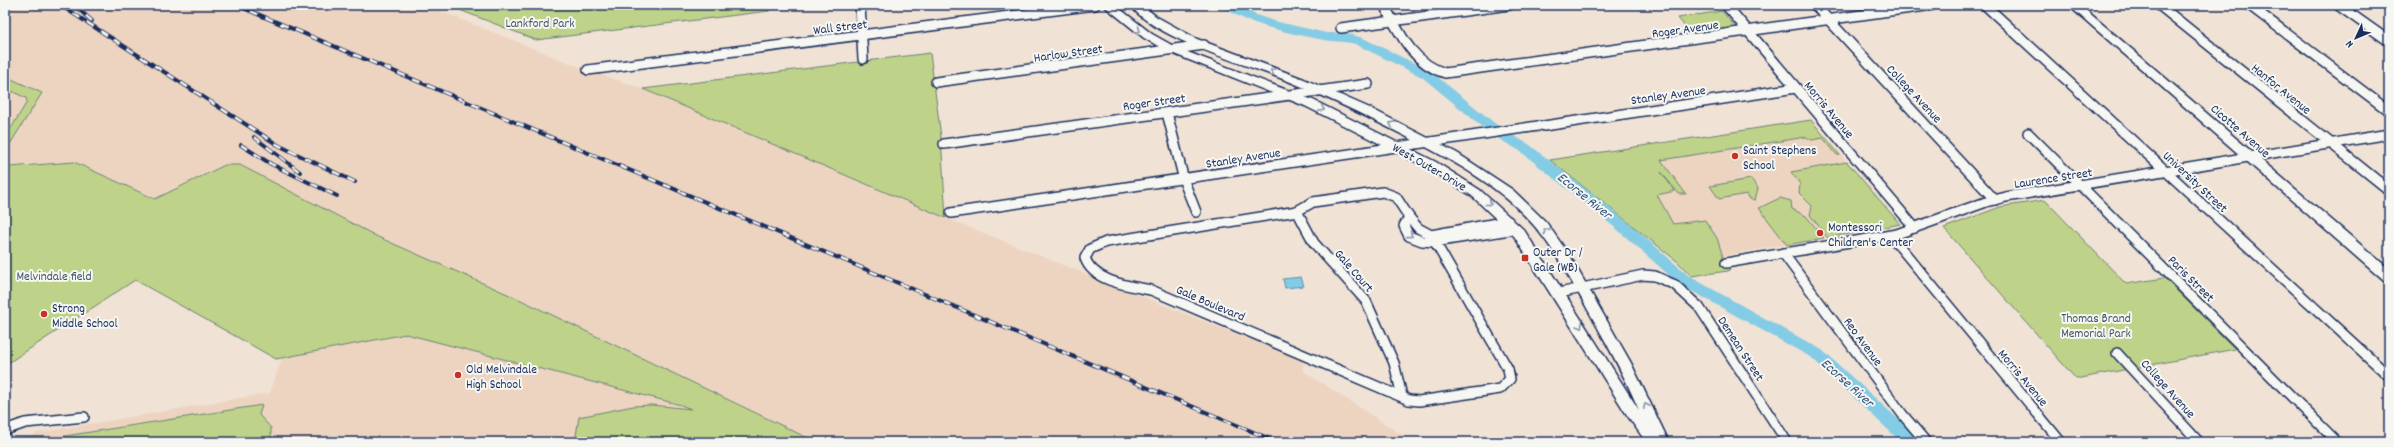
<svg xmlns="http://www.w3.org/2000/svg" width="2394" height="447" font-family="Dekko,sans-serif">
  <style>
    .built { fill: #ecd4c1 }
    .green { fill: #bed389; stroke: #6c8174 }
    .water { fill: #84cce5; stroke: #5a8daf }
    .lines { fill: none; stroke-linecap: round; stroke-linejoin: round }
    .river { fill: #84cce5; fill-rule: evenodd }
    .street-casing { stroke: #1b2f5e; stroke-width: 12 }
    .secondary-casing { stroke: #1b2f5e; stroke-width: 3 }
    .street { stroke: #f6f6f2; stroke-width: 9 }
    .secondary { fill: #f6f6f2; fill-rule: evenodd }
    .rail-casing { stroke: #1b2f5e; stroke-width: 4 }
    .rail { stroke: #f6f6f2; stroke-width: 2.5; stroke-dasharray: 8; stroke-linecap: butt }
    .oneway { stroke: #8892a8 }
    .poi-dot { fill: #c8321e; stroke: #f6f6f2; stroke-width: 1.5 }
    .labels { text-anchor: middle; stroke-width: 4; stroke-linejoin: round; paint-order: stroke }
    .park-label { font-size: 13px; fill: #445869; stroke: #f6f6f2 }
    .street-label { font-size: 13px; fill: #1b2f5e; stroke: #f6f6f2 }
    .poi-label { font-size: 13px; fill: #1b2f5e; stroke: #f6f6f2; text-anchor: start }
    .water-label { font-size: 14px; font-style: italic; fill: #355680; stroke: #f6f6f2 }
  </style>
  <rect width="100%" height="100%" fill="#f0e2d5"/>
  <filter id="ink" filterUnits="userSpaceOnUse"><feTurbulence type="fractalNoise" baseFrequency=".025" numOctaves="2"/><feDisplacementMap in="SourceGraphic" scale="8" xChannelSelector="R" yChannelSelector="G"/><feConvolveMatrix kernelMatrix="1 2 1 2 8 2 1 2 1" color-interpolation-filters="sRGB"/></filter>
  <g filter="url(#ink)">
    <g class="built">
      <path d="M 5,5 L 425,5 L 587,70 L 643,89 L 946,218 L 1303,361 L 1303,371 L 1413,442 L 816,442 L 521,300 L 378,237 L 240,165 L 225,165 L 155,199 L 74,162 L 5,166 L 5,140 L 14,123 L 5,127 Z"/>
      <path d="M 1811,120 L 1900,224 L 1722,256 L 1678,262 L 1550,160 Z"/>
      <path d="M 5,198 L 332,347 L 532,314 L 757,442 L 23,442 L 37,433 L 270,393 L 282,358 L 276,359 L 135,280 L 5,365 Z"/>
    </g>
    <g class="green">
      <path d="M 447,5 L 769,5 L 769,11 L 536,40 Z"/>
      <path d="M 1722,11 L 1736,28 L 1691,34 L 1678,18 Z"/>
      <path d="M 930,53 L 941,137 L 946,218 L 643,89 Z"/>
      <path d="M 5,76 L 42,93 L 5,152 L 5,138 L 27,102 L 26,98 L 5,88 Z"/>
      <path d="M 1811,120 L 1840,155 L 1837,155 L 1823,138 L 1812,140 L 1806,137 L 1661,160 L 1686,194 L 1679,194 L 1661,172 L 1675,191 L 1657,195 L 1673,224 L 1705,220 L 1717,238 L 1724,260 L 1730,269 L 1728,271 L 1691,276 L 1678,262 L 1550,160 Z"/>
      <path d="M 74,162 L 155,199 L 225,165 L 240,165 L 378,237 L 521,300 L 816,442 L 575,442 L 579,417 L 633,406 L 652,405 L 691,409 L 681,405 L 406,334 L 276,359 L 135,280 L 5,365 L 5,165 L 8,167 Z"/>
      <path d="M 1847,162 L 1900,224 L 1828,238 L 1810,215 L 1812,206 L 1799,193 L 1800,184 L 1791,172 Z"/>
      <path d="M 1751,179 L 1758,188 L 1755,200 L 1750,199 L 1747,194 L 1719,199 L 1710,186 Z"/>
      <path d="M 1780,198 L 1791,201 L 1792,209 L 1806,216 L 1824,238 L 1787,245 L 1759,208 Z"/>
      <path d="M 2045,200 L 2126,284 L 2164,278 L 2235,349 L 2076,379 L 1944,228 L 2000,207 Z"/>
      <path d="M 262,405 L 259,415 L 271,428 L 271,442 L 48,442 L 65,436 Z"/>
    </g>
    <path class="water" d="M 1301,277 L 1304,286 L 1285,288 L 1283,279 Z"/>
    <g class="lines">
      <path class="river" d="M 1223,5 L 1238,5 L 1256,15 L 1274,21 L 1326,33 L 1345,33 L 1363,38 L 1430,71 L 1502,129 L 1530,145 L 1629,223 L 1689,276 L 1822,350 L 1918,437 L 1920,442 L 1901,442 L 1812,358 L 1679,284 L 1619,231 L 1520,151 L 1492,135 L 1422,77 L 1355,44 C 1344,41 1335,42 1324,40 C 1302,36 1236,23 1223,5 Z"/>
      <defs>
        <g id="street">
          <path d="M 860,5 L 863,59"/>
          <path d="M 1384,5 C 1399,32 1413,64 1445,73 L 1933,5"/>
          <path d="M 1726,5 L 1915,228"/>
          <path d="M 1815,5 L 1995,200"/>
          <path d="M 1985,5 L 2389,376"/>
          <path d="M 2159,5 L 2389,190"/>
          <path d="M 2249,5 L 2389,111"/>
          <path d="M 2338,5 L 2389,41"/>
          <path d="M 1341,28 L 1509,5"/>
          <path d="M 588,70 L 1095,5"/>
          <path d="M 936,82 L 1204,45"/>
          <path d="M 1167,113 L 1185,184 L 1196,212"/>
          <path d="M 1544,126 L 1796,88"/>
          <path d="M 2028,133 L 2337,442"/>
          <path d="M 944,144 L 1368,84"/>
          <path d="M 1297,211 L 1314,243 L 1366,301 L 1394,363 L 1402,396"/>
          <path d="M 951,213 L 1538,126"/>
          <path d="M 1409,217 L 1396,197 L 1383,192 L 1313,202 L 1297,211 L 1106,242 L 1090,249 L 1085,258 C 1093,282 1130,286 1151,290 L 1409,400 L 1419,401 L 1500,389 L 1510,379 L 1508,369 L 1431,235"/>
          <path d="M 1508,221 L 1431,235 L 1418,228 L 1409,217 L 1404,226 L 1409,236 L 1422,241 L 1434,242 L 1516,229"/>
          <path d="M 1891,236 L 2061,442"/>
          <path d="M 1783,253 L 1903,415 L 1926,442"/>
          <path d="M 1726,263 L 1897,234 L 1986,202 L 2006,197 L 2389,134"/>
          <path d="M 1559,293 L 1643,275 L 1655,276 L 1675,285 L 1699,307 L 1787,442"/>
          <path d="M 2117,353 L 2199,442"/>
          <path d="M 5,430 L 25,423 L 84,417"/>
        </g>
        <g id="secondary">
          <path d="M 1103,5 L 1115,5 L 1152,34 L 1177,48 L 1313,100 L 1436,162 L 1480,190 L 1524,230 L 1639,410 C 1623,372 1603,337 1583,301 C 1566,273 1551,243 1528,219 C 1494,182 1449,159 1405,136 C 1362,114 1320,93 1275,76 C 1236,61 1155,38 1130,5 L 1142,5 L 1157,17 L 1197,39 L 1304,79 L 1372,109 L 1457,153 L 1513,190 L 1546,222 L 1570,256 L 1631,363 L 1669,442 L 1646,442 L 1627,415 L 1514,236 L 1472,196 L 1428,168 L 1305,106 L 1169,52 L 1144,38 Z"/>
          <path d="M 2068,5 L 2080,5 L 2389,269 L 2389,282 L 2384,281 Z"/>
        </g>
      </defs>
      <use href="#street" class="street-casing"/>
      <use href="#secondary" class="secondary-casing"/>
      <use href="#street" class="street"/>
      <use href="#secondary" class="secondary"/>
      <defs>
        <g id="rail">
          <path d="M 60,5 L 278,145 L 355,182"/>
          <path d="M 74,5 L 92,21"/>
          <path d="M 236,5 L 1277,442"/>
          <path d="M 254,137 L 300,172"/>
          <path d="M 241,145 L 271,164 L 337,196"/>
        </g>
      </defs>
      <use href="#rail" class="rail-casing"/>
      <use href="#rail" class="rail"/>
    </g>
    <defs><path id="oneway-chevron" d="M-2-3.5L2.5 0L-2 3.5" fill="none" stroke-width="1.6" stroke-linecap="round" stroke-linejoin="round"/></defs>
    <g class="oneway">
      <use href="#oneway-chevron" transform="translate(1138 30) rotate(35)"/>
      <use href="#oneway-chevron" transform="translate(1273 71) rotate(-159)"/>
      <use href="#oneway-chevron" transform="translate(1322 109) rotate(25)"/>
      <use href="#oneway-chevron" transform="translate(1392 124) rotate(-153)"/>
      <use href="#oneway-chevron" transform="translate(1489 203) rotate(39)"/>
      <use href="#oneway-chevron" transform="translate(1546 231) rotate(-128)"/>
      <use href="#oneway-chevron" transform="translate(1410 235) rotate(37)"/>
      <use href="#oneway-chevron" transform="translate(1580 326) rotate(59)"/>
      <use href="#oneway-chevron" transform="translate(1646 406) rotate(-115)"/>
    </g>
  </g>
  <g class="poi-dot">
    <circle cx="1735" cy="156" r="4"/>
    <circle cx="1820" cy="233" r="4"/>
    <rect x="1521" y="254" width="8" height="8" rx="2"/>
    <circle cx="44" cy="314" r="4"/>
    <circle cx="458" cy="375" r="4"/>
  </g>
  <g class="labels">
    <g class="park-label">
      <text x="540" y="27">Lankford Park</text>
      <text x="54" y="280">Melvindale field</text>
      <text x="2096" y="322">Thomas Brand<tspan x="2096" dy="15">Memorial Park</tspan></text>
    </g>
    <g class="street-label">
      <text transform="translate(840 26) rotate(-7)" y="5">Wall Street</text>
      <text transform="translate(1685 28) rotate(-8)" y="5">Roger Avenue</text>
      <text transform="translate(1068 52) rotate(-8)" y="5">Harlow Street</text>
      <text transform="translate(2282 88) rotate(39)" y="5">Hanfor Avenue</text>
      <text transform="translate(1915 93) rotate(47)" y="5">College Avenue</text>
      <text transform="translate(1668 94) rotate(-8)" y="5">Stanley Avenue</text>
      <text transform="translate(1154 101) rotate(-8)" y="5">Roger Street</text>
      <text transform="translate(1830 109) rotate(50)" y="5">Morris Avenue</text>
      <text transform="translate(2241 130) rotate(41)" y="5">Cicotte Avenue</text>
      <text transform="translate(1243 157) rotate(-9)" y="5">Stanley Avenue</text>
      <text transform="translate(1430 166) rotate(30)" y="5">West Outer Drive</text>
      <text transform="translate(2053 177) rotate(-9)" y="5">Laurence Street</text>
      <text transform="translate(2196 181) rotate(43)" y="5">University Street</text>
      <text transform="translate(1355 270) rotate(49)" y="5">Gale Court</text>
      <text transform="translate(2192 278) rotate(45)" y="5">Paris Street</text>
      <text transform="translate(1211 302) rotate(23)" y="5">Gale Boulevard</text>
      <text transform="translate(1864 341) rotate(54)" y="5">Reo Avenue</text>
      <text transform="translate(1742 348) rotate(57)" y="5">Demean Street</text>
      <text transform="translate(2024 377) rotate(50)" y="5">Morris Avenue</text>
      <text transform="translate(2169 388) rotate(48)" y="5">College Avenue</text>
    </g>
    <g class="poi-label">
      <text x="1743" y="154">Saint Stephens<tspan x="1743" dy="15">School</tspan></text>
      <text x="1828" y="231">Montessori<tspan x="1828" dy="15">Children's Center</tspan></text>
      <text x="1533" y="256">Outer Dr /<tspan x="1533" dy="15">Gale (WB)</tspan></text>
      <text x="52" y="312">Strong<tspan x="52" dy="15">Middle School</tspan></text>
      <text x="466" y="373">Old Melvindale<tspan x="466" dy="15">High School</tspan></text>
    </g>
    <g class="water-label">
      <text transform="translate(1585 195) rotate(39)" y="5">Ecorse River</text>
      <text transform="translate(1848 382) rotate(42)" y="5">Ecorse River</text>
    </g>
  </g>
  <rect width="2394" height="447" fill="none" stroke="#f6f6f2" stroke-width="20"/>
  <rect x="10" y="10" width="2374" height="427" fill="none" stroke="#1b2f5e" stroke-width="1.5" filter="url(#ink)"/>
  <g transform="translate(2356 38) rotate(226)" stroke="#f6f6f2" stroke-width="3" paint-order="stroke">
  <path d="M0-3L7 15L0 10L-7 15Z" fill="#1b2f5e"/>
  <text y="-6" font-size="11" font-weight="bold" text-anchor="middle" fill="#1b2f5e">N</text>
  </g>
</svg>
